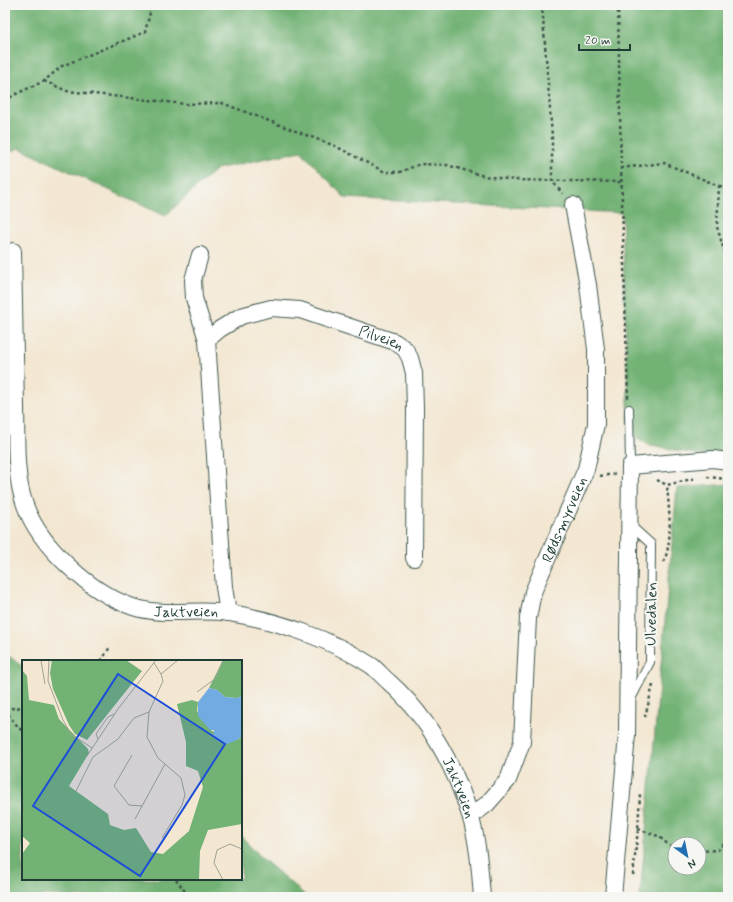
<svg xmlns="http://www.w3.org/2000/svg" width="733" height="902" font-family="Mynerve,sans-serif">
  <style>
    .forest { fill: #72b274; stroke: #487854; fill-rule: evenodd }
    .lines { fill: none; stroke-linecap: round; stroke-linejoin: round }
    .service-casing { stroke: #3f564c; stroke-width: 10 }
    .minor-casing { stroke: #3f564c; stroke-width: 18 }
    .path { stroke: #3f564c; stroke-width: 2.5; stroke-dasharray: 3 3; stroke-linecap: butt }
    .service { stroke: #fff; stroke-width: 8 }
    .minor { stroke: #fff; stroke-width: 16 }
    .labels { text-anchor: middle; stroke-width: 4; stroke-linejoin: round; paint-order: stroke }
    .street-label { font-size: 15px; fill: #1f3d34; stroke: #f6f6f2 }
    .inset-road { fill: none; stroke: #9ea393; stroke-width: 1 }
    .view { fill: #1d4ed8; fill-opacity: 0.15; stroke: #1d4ed8; stroke-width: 2 }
    .inset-edge { fill: none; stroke: #1f3d34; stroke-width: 2 }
  </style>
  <rect width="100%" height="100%" fill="#f6f6f2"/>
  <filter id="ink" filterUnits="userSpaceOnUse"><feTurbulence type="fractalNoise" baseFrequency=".025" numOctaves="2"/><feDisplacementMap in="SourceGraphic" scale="8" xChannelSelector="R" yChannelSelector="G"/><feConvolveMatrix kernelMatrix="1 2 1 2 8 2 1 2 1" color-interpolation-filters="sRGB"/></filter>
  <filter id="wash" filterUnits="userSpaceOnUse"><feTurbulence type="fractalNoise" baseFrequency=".012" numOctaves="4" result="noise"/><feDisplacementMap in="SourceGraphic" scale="16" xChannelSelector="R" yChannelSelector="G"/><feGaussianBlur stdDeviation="0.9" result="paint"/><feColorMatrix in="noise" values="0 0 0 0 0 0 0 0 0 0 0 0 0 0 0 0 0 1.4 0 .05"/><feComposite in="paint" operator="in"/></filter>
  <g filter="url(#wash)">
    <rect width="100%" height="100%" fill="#f3e7d2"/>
    <g class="forest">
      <path d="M 5,5 L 728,5 L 728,461 L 647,444 L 629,432 L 622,213 L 345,198 L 301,151 L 216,169 L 165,216 L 19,148 L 5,154 Z"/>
      <path d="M 728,484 L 728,897 L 640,897 L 677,488 ZM 675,844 L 699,844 L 699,868 L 675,868 Z"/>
      <path d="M 5,653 L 23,667 L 23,879 L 241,879 L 241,836 L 262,858 L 307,897 L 71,897 L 46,895 L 39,897 L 5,897 Z"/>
    </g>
  </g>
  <g filter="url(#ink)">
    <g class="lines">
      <defs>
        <g id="service">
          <path d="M 629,409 L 630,466"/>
          <path d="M 630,525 L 651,544 L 650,662 L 631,699"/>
        </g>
        <g id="minor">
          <path id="s1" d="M 13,251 C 14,303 15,356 16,408 C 17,440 14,474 25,505 C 40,547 91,593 133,607 C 164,617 198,608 230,613 C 279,621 331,639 372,666 C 378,671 383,677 389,682 C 428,717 454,765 470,815 C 478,841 480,870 482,897"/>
          <path d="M 200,255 L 193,280 L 194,298 L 207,340 L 224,587 L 228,613"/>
          <path id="s2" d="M 207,340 L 220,329 L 241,316 L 271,308 L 300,310 L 395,342 L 405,349 L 410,358 L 414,373 L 415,408 L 414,558"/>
          <path id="s3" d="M 471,816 L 487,804 L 508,780 L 522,742 L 528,618 L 533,592 L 586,469 L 596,424 L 596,349 L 588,285 L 573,205"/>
          <path d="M 613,897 L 627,735 L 630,466 L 713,459 L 728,461"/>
        </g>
      </defs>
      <use href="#service" class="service-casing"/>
      <use href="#minor" class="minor-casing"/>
      <g class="path">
        <path d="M 542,5 L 552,136 L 552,181 L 563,194"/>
        <path d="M 618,5 L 621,168 L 628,398"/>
        <path d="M 44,81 L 67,91 L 185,104 L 222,103 L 335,146 L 385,172 L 400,172 L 420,164 L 447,165 L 484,176 L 514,180 L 621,182"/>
        <path d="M 5,101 L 14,95 L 44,81 L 62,66 L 145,32 L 152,5"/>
        <path d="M 621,168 L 664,163 L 719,186 L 717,227 L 728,263"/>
        <path d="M 719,186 L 728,187"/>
        <path d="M 600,476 L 615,474"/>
        <path d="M 707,477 L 728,479"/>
        <path d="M 657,480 L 667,485 L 696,478"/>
        <path d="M 664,562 C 673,538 669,510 667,485"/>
        <path d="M 101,661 L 110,647"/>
        <path d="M 5,709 L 13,721 L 23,732"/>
        <path d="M 5,709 L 23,707"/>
        <path d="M 645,717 L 653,685"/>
        <path d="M 638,829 L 658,836 L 675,850"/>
        <path d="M 699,851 L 718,850 L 728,838"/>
        <path d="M 633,875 L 638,829 L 640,794"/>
        <path d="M 176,879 L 189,897"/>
      </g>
      <use href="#service" class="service"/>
      <use href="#minor" class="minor"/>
    </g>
  </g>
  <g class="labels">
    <g class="street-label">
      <text dy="5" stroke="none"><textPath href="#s2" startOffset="188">Pilveien</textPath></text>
      <text dy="5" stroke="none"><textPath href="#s3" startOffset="322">Rødsmyrveien</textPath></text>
      <text dy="5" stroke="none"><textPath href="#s1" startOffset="461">Jaktveien</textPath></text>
      <text transform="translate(651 614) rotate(-89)" y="5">Ulvedalen</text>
      <text dy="5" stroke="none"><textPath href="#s1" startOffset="809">Jaktveien</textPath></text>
    </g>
  </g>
  <g transform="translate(22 660)">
    <rect width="220" height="220" fill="#f3e7d2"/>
    <path d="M 30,0 L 104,0 L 120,11 L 65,80 L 53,74 L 47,65 L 31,29 L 28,13 ZM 201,0 L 220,0 L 220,36 L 215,38 L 203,37 L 195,30 L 187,28 ZM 0,10 L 5,16 L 7,40 L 32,45 L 37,59 L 66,89 L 67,93 L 47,126 L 86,154 L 88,165 L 102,170 L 114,168 L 129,192 L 141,194 L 167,171 L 181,127 L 176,111 L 164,106 L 164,82 L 155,44 L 170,40 L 176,42 L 175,51 L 190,71 L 215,80 L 220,76 L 220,164 L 186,170 L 178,191 L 177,220 L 0,220 L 0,194 L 8,183 L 0,176 Z" fill="#72b274"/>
    <path d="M 187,28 L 195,30 L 203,37 L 215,38 L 220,36 L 220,76 L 215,80 L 205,84 L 196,81 L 191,77 L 192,70 L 188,70 L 176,56 L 176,42 Z" fill="#72aae2"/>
    <path class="inset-road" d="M 27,0 L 26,21 L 41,60 L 49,74 L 70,88M 19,1 L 23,24M 132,3 L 139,14 L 141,21 L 127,52 L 125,77 L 136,98 L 159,118 L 163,135 L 160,145 L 140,178M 139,14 L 156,0M 175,32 L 193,19 L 201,0M 76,79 L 74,74 L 86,57 L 92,54M 110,95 L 92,126 L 107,145 L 120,146M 65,96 L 96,49 L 134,0M 54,131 L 71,97 L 96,79 L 112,58 L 127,52M 113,159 L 143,104M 201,220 L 192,203 L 195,190 L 208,184 L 220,189"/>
    <path class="view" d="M 96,14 L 203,84 L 118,216 L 11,146 Z"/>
    <rect width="220" height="220" class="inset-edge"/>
  </g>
  <rect width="733" height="902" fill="none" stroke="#f6f6f2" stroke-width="20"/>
  <g transform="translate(687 856) rotate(147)"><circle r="19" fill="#f6f6f2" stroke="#a0aca6"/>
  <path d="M0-3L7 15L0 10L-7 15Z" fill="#1f6fb2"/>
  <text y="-6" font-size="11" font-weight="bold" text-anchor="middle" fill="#1f3d34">N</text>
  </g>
  <path d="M579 44v6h51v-6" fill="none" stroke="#1f3d34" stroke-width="2"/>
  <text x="585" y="44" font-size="12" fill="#1f3d34" stroke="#f6f6f2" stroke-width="3" paint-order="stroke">20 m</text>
</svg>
